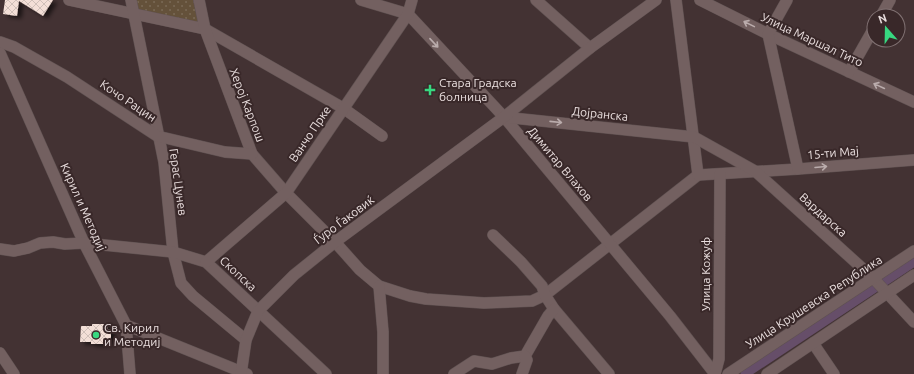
<svg xmlns="http://www.w3.org/2000/svg" width="914" height="374" font-family="Ubuntu,sans-serif">
  <style>
    .park { fill: url(#park-dots) }
    .lines { fill: none; stroke-linecap: round; stroke-linejoin: round }
    .canal { stroke: #664e69; stroke-width: 9 }
    .building { fill: url(#building-cross-hatch); filter: url(#shadow) }
    .minor-casing { stroke: #5f5151; stroke-width: 12 }
    .minor { stroke: #736060; stroke-width: 11 }
    .oneway { stroke: #baacac }
    .poi-dot { fill: #37d880; stroke: #392829; stroke-width: 1.5 }
    .labels { text-anchor: middle; stroke-width: 4; stroke-linejoin: round; paint-order: stroke }
    .street-label { font-size: 12px; fill: #eadfdf; stroke: #392829 }
    .poi-label { font-size: 12px; fill: #eadfdf; stroke: #392829; text-anchor: start }
  </style>
  <defs>
    <pattern id="park-dots" width="8" height="8" patternUnits="userSpaceOnUse"><rect width="8" height="8" fill="#64513a"/><path d="M2 2h.1M6 6h.1" fill="none" stroke="#7a6a56" stroke-width="1.8" stroke-linecap="round"/></pattern>
    <pattern id="building-cross-hatch" width="8" height="8" patternUnits="userSpaceOnUse"><rect width="8" height="8" fill="#f3dfd7"/><path d="M0 0l8 8M0 8l8-8" fill="none" stroke="#d0c0b9"/></pattern>
    <filter id="shadow"><feDropShadow dx="4.5" dy="2.5" stdDeviation="2" flood-color="#0009"/></filter>
  </defs>
  <rect width="100%" height="100%" fill="#433233"/>
  <path class="park" d="M 136,0 L 199,0 L 205,29 L 139,11 Z"/>
  <g class="lines">
    <path class="canal" d="M 745,374 L 914,262"/>
  </g>
  <g class="building">
    <path d="M 5,0 L 53,0 L 43,16 L 19,1 L 17,16 L 3,14 Z"/>
    <path d="M 92,324 L 108,324 L 108,329 L 111,330 L 111,339 L 109,340 L 109,344 L 91,344 L 91,342 L 80,342 L 81,326 L 92,326 Z"/>
  </g>
  <g class="lines">
    <defs>
      <g id="minor">
        <path d="M 69,0 L 205,29 L 343,108 L 382,136"/>
        <path d="M 131,0 L 164,162 L 173,252 L 181,283 L 193,296 L 246,340"/>
        <path d="M 199,0 L 205,29 L 252,154 L 286,193 L 335,242 L 360,270 L 379,286 L 410,296 L 426,299 L 484,303 L 532,301 L 545,295 L 698,175"/>
        <path d="M 361,0 L 408,14 L 504,117 L 670,316 L 715,374"/>
        <path d="M 536,0 L 590,48"/>
        <path d="M 676,0 L 698,175 L 798,169 L 914,160"/>
        <path d="M 700,0 L 768,34 L 914,102"/>
        <path d="M 787,0 L 768,34 L 798,169"/>
        <path d="M 881,16 L 890,0"/>
        <path d="M 0,42 L 14,47 L 67,77 L 157,136 L 225,152 L 252,154"/>
        <path d="M 0,53 L 84,243 L 126,325 L 130,374"/>
        <path d="M 849,72 L 874,28"/>
        <path d="M 504,117 L 694,137 L 755,171 L 873,278 L 914,322"/>
        <path d="M 493,235 L 521,262 L 542,286 L 545,295 L 554,309 L 609,374"/>
        <path d="M 0,249 L 14,251 L 28,248 L 40,243 L 53,242 L 65,244 L 84,243 L 173,252 L 206,262 L 326,374"/>
        <path d="M 206,262 L 286,193 L 408,14 L 412,0"/>
        <path d="M 379,286 L 383,332 L 383,374"/>
        <path d="M 126,325 L 247,374"/>
        <path d="M 813,343 L 834,374"/>
        <path d="M 0,353 L 14,374"/>
        <path d="M 241,374 L 246,340 L 258,311 L 294,275 L 335,242 L 504,117 L 590,48 L 656,0"/>
        <path d="M 454,374 L 474,361 L 492,364 L 511,358 L 525,356 L 548,316 L 554,309"/>
        <path d="M 522,374 L 527,360 L 525,356"/>
        <path d="M 715,374 L 719,359 L 720,174"/>
        <path d="M 728,374 L 914,251"/>
        <path d="M 767,374 L 914,275"/>
      </g>
    </defs>
    <use href="#minor" class="minor-casing"/>
    <use href="#minor" class="minor"/>
  </g>
  <defs><path id="oneway-shaft" d="M-6 0H5M1.5-3L5.5 0L1.5 3" fill="none" stroke-width="1.6" stroke-linecap="round" stroke-linejoin="round"/></defs>
  <g class="oneway">
    <use href="#oneway-shaft" transform="translate(749 24) rotate(-154)"/>
    <use href="#oneway-shaft" transform="translate(434 43) rotate(47)"/>
    <use href="#oneway-shaft" transform="translate(879 86) rotate(-155)"/>
    <use href="#oneway-shaft" transform="translate(556 122) rotate(6)"/>
    <use href="#oneway-shaft" transform="translate(821 167) rotate(-5)"/>
  </g>
  <g class="poi-dot">
    <path d="M428 84h4v4h4v4h-4v4h-4v-4h-4v-4h4z"/>
    <circle cx="96" cy="335" r="4"/>
  </g>
  <g class="labels">
    <g class="street-label">
      <text transform="translate(812 40) rotate(25)" y="4">Улица Маршал Тито</text>
      <text transform="translate(128 101) rotate(34)" y="4">Кочо Рацин</text>
      <text transform="translate(247 105) rotate(69)" y="4">Херој Карпош</text>
      <text transform="translate(600 114) rotate(6)" y="4">Дојранска</text>
      <text transform="translate(310 134) rotate(-56)" y="4">Ванчо Прке</text>
      <text transform="translate(833 153) rotate(-5)" y="4">15-ти Мај</text>
      <text transform="translate(560 164) rotate(50)" y="4">Димитар Влахов</text>
      <text transform="translate(178 182) rotate(82)" y="4">Герас Цунев</text>
      <text transform="translate(83 207) rotate(66)" y="4">Кирил и Методиј</text>
      <text transform="translate(823 215) rotate(42)" y="4">Вардарска</text>
      <text transform="translate(344 220) rotate(-37)" y="4">Ѓуро Ѓаковиќ</text>
      <text transform="translate(238 274) rotate(43)" y="4">Скопска</text>
      <text transform="translate(706 274) rotate(-90)" y="4">Улица Кожуф</text>
      <text transform="translate(814 302) rotate(-33)" y="4">Улица Крушевска Република</text>
    </g>
    <g class="poi-label">
      <text x="439" y="87">Стара Градска<tspan x="439" dy="14">болница</tspan></text>
      <text x="104" y="332">Св. Кирил<tspan x="104" dy="14">и Методиј</tspan></text>
    </g>
  </g>
  <g transform="translate(886 28) rotate(340)"><circle r="19" fill="#392829" stroke="#807172"/>
  <path d="M0-3L7 15L0 10L-7 15Z" fill="#37d880"/>
  <text y="-6" font-size="11" font-weight="bold" text-anchor="middle" fill="#eadfdf">N</text>
  </g>
</svg>
